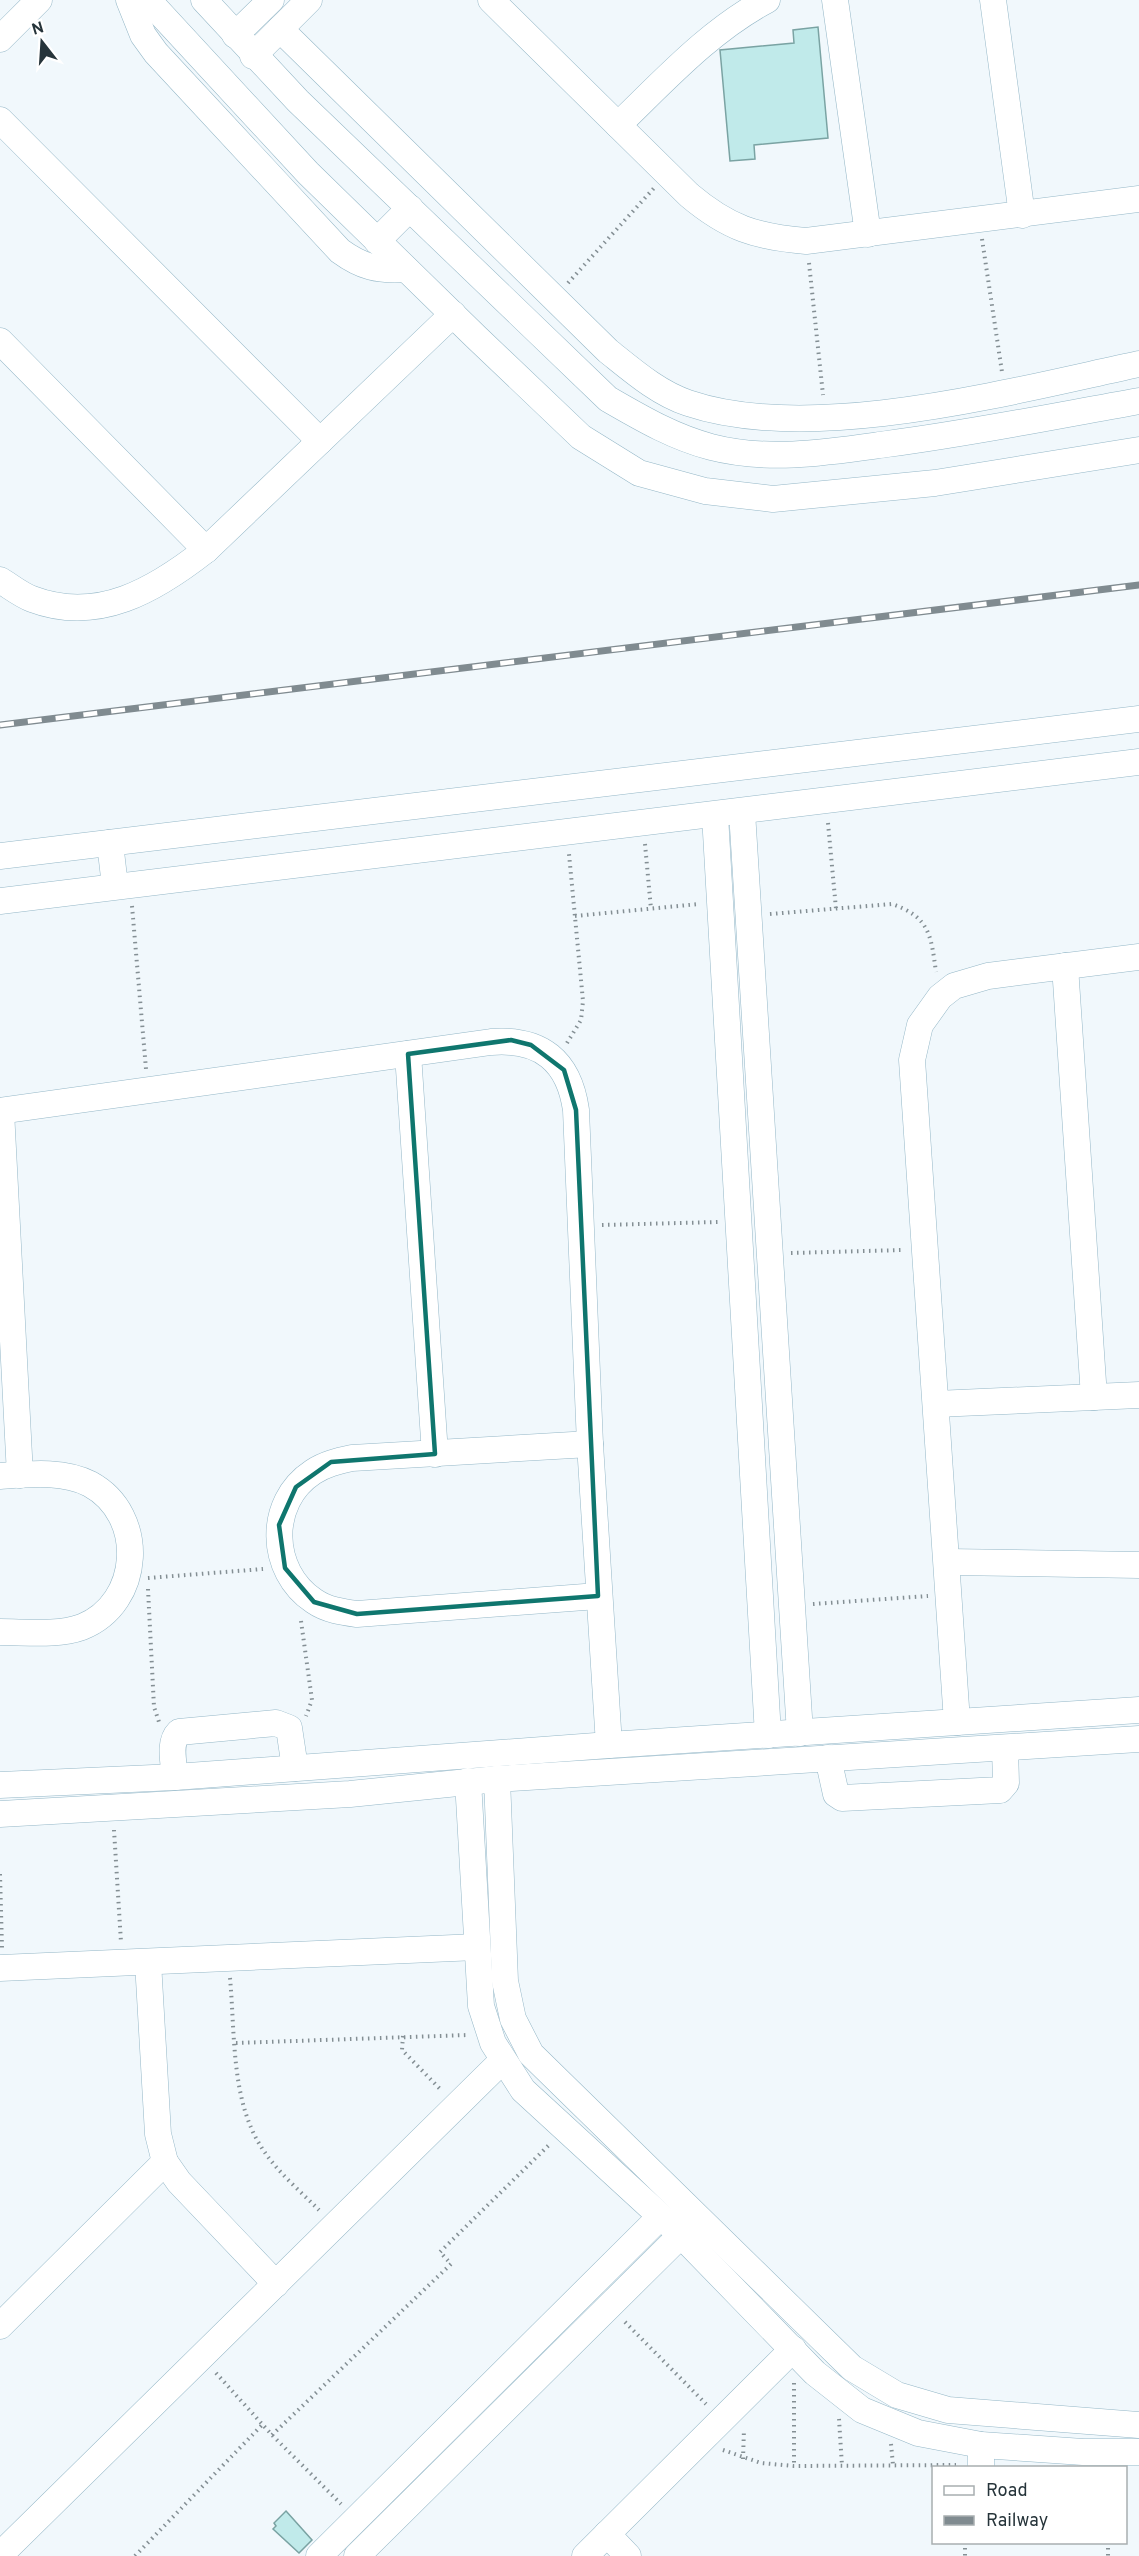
<svg xmlns="http://www.w3.org/2000/svg" width="1139" height="2556" font-family="Overpass,sans-serif">
  <style>
    .building { fill: #c0eaea; stroke: #7aa3a3; stroke-width: 1.5 }
    .lines { fill: none; stroke-linecap: round; stroke-linejoin: round }
    .minor-casing { stroke: #94b7c7; stroke-width: 27 }
    .path { stroke: #848f94; stroke-width: 4; stroke-dasharray: 1.5 4.5; stroke-linecap: butt }
    .minor { stroke: #fff; stroke-width: 26 }
    .rail-casing { stroke: #808b90; stroke-width: 7 }
    .rail { stroke: #fff; stroke-width: 4.5; stroke-dasharray: 14; stroke-linecap: butt }
    .marked { fill: none; stroke: #0f766e; stroke-width: 4.5; stroke-linejoin: round }
  </style>
  <rect width="100%" height="100%" fill="#f1f8fc"/>
  <g class="building">
    <path d="M 818,27 L 828,138 L 754,145 L 755,159 L 730,161 L 720,50 L 794,43 L 793,30 Z"/>
    <path d="M 286,2511 L 312,2540 L 299,2553 L 273,2529 L 276,2526 L 274,2523 Z"/>
  </g>
  <g class="lines">
    <defs>
      <g id="minor">
        <path d="M 129,0 L 143,35 L 156,53 L 340,251 C 362,267 378,271 406,269"/>
        <path d="M 148,0 L 308,173 L 476,337 L 581,437 L 639,473 L 705,491 L 773,499 L 935,483 L 1139,450"/>
        <path d="M 204,0 L 298,101 L 608,399 C 641,418 673,437 711,447 C 769,462 829,452 887,444 C 972,433 1055,416 1139,401"/>
        <path d="M 491,0 L 689,195 C 728,228 756,237 806,241 L 1139,199"/>
        <path d="M 835,0 L 868,234"/>
        <path d="M 993,0 L 1022,215"/>
        <path d="M 280,29 L 608,351 C 633,371 658,393 688,403 C 812,445 1012,391 1139,364"/>
        <path d="M 235,35 L 271,0"/>
        <path d="M 0,39 L 39,0"/>
        <path d="M 253,56 L 309,0"/>
        <path d="M 0,120 L 320,441"/>
        <path d="M 618,125 C 665,80 709,31 767,0"/>
        <path d="M 377,241 L 410,208"/>
        <path d="M 0,341 L 206,550"/>
        <path d="M 0,580 C 10,586 21,595 32,599 C 98,624 155,590 206,550 L 453,314"/>
        <path d="M 742,812 L 800,1733"/>
        <path d="M 715,815 L 768,1735"/>
        <path d="M 110,843 L 115,886"/>
        <path d="M 0,856 L 1139,719"/>
        <path d="M 0,901 L 1139,762"/>
        <path d="M 1065,966 L 1094,1397"/>
        <path d="M 408,1054 L 435,1454"/>
        <path d="M 0,1111 L 491,1042 C 541,1038 569,1061 576,1110 L 590,1444 L 609,1745"/>
        <path d="M 1,1111 L 20,1475"/>
        <path d="M 936,1404 L 1139,1395"/>
        <path d="M 590,1444 L 352,1458 C 338,1461 325,1464 313,1472 C 267,1502 269,1571 314,1601 C 327,1610 342,1612 357,1614 L 598,1596"/>
        <path d="M 0,1476 C 28,1474 64,1470 90,1484 C 147,1515 142,1603 82,1627 C 57,1636 26,1632 0,1632"/>
        <path d="M 948,1562 L 1139,1565"/>
        <path d="M 957,1722 L 912,1060 L 920,1025 L 940,997 L 954,986 L 988,976 L 1139,957"/>
        <path d="M 828,1758 L 836,1794 L 842,1798 L 1000,1790 L 1006,1783 L 1005,1748"/>
        <path d="M 175,1777 C 174,1763 168,1743 179,1732 L 276,1723 L 289,1728 L 295,1768"/>
        <path d="M 497,1779 L 505,1981 L 513,2019 L 531,2054 L 852,2368 L 897,2395 L 948,2410 L 1139,2425"/>
        <path d="M 468,1781 L 481,2006 L 493,2043 L 523,2090 L 681,2235 L 815,2373 L 862,2410 L 918,2433 L 981,2445 L 1083,2452 L 1139,2452"/>
        <path d="M 0,1785 L 175,1777 L 609,1745 L 1139,1710"/>
        <path d="M 0,1814 L 350,1794 L 497,1779 L 1139,1739"/>
        <path d="M 148,1962 L 158,2134 L 165,2162 L 179,2182 L 276,2284"/>
        <path d="M 0,1968 L 477,1947"/>
        <path d="M 0,2326 L 165,2162"/>
        <path d="M 981,2468 L 981,2445"/>
        <path d="M 607,2534 L 628,2556"/>
        <path d="M 0,2555 L 502,2061"/>
        <path d="M 319,2556 L 660,2217"/>
        <path d="M 357,2556 L 681,2235"/>
        <path d="M 585,2556 L 793,2349"/>
      </g>
    </defs>
    <use href="#minor" class="minor-casing"/>
    <g class="path">
      <path d="M 982,239 L 1002,372"/>
      <path d="M 809,263 L 823,395"/>
      <path d="M 568,283 L 654,188"/>
      <path d="M 828,823 L 836,909"/>
      <path d="M 645,844 L 651,909"/>
      <path d="M 132,906 L 146,1069"/>
      <path d="M 770,914 L 892,904 C 930,917 931,936 936,972"/>
      <path d="M 575,916 L 699,904"/>
      <path d="M 567,1043 L 581,1020 L 583,1001 L 569,854"/>
      <path d="M 602,1225 L 718,1222"/>
      <path d="M 791,1253 L 903,1250"/>
      <path d="M 148,1578 L 263,1569"/>
      <path d="M 148,1589 L 154,1707 L 159,1722"/>
      <path d="M 813,1604 L 928,1596"/>
      <path d="M 301,1621 L 312,1700 L 306,1716"/>
      <path d="M 114,1830 L 121,1942"/>
      <path d="M 0,1874 L 2,1948"/>
      <path d="M 230,1978 C 235,2032 231,2098 260,2145 C 275,2170 299,2190 319,2210"/>
      <path d="M 403,2036 L 402,2050 L 442,2091"/>
      <path d="M 236,2043 L 468,2035"/>
      <path d="M 625,2322 L 706,2404"/>
      <path d="M 216,2373 L 272,2435 L 341,2504"/>
      <path d="M 794,2383 L 794,2466"/>
      <path d="M 839,2419 L 842,2466"/>
      <path d="M 272,2435 L 451,2264 L 440,2252 L 551,2143"/>
      <path d="M 891,2444 L 893,2465"/>
      <path d="M 723,2450 L 761,2463 L 794,2466 L 956,2465"/>
      <path d="M 743,2459 L 744,2429"/>
      <path d="M 965,2542 L 965,2556"/>
      <path d="M 1108,2542 L 1108,2556"/>
      <path d="M 135,2556 L 263,2424"/>
    </g>
    <use href="#minor" class="minor"/>
    <defs>
      <path id="rail" d="M 0,725 L 1139,585"/>
    </defs>
    <use href="#rail" class="rail-casing"/>
    <use href="#rail" class="rail"/>
  </g>
  <path class="marked" d="M 511,1040 L 531,1045 L 564,1070 L 576,1110 L 598,1596 L 357,1614 L 314,1602 L 285,1568 L 279,1525 L 296,1487 L 331,1462 L 435,1454 L 408,1054 Z"/>
  <rect x="932" y="2466" width="195" height="78" fill="#ffffff" stroke="#a8aeb0" stroke-width="1.5"/>
  <rect x="944" y="2486" width="30" height="9" fill="#ffffff" stroke="#a8aeb0" stroke-width="1.5"/>
  <text x="986" y="2496" font-size="18" fill="#26343a">Road</text>
  <rect x="944" y="2516" width="30" height="9" fill="#808b90" stroke="#a8aeb0" stroke-width="1.5"/>
  <text x="986" y="2526" font-size="18" fill="#26343a">Railway</text>
  <g transform="translate(42 42) rotate(343)" stroke="#ffffff" stroke-width="4.5" paint-order="stroke">
  <path d="M0-4.5L10 22L0 15L-10 22Z" fill="#26343a"/>
  <text y="-9" font-size="16" font-weight="bold" text-anchor="middle" fill="#26343a">N</text>
  </g>
</svg>
